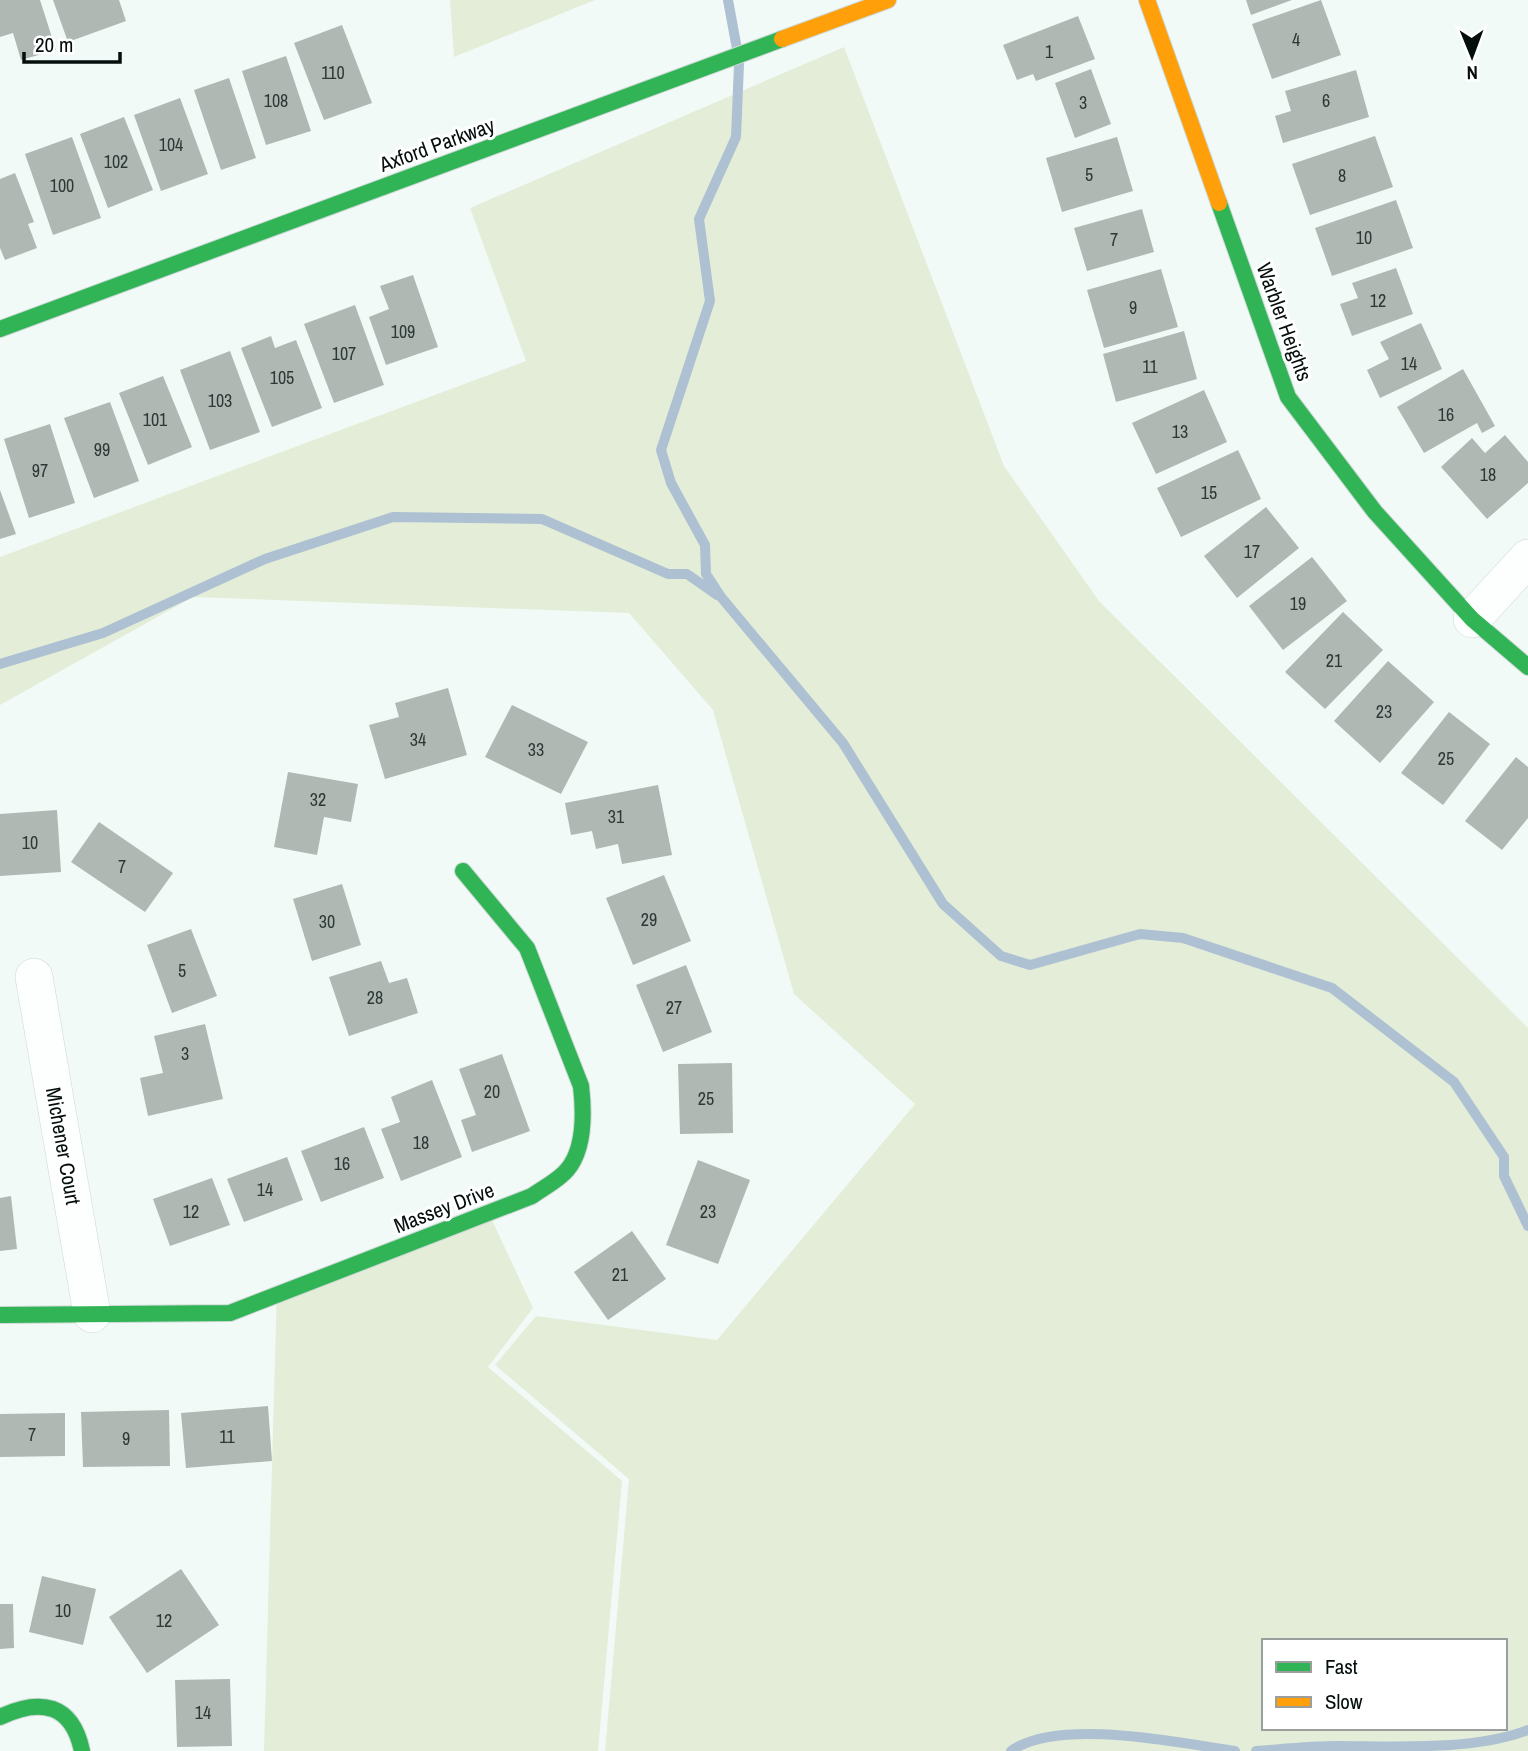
<svg xmlns="http://www.w3.org/2000/svg" width="1528" height="1751" font-family="'Archivo Narrow',sans-serif">
  <style>
    .green { fill: #e4edd8; fill-rule: evenodd }
    .lines { fill: none; stroke-linecap: round; stroke-linejoin: round }
    .stream { stroke: #adc1d3; stroke-width: 10 }
    .building { fill: #afb8b3 }
    .street-casing { stroke: #ccd8d6; stroke-width: 38 }
    .fast-casing { stroke: #ccd8d6; stroke-width: 18 }
    .slow-casing { stroke: #ccd8d6; stroke-width: 18 }
    .street { stroke: #fdfefe; stroke-width: 37 }
    .fast { stroke: #30b455; stroke-width: 16 }
    .slow { stroke: #ff9f0a; stroke-width: 16 }
    .labels { text-anchor: middle; stroke-width: 6; stroke-linejoin: round; paint-order: stroke }
    .number-label { font-size: 18px; fill: #2e3836 }
    .street-label { font-size: 21px; fill: #030e0d; stroke: #fff }
  </style>
  <rect width="100%" height="100%" fill="#f2faf8"/>
  <g class="green">
    <path d="M 450,0 L 595,0 L 454,57 Z"/>
    <path d="M 844,47 L 1004,466 L 1099,601 L 1528,1028 L 1528,1751 L 605,1751 L 629,1479 L 495,1365 L 536,1316 L 717,1340 L 915,1104 L 794,994 L 713,710 L 629,613 L 193,597 L 0,705 L 0,557 L 526,361 L 470,208 ZM 1264,1641 L 1505,1641 L 1505,1728 L 1264,1728 Z"/>
    <path d="M 485,1205 L 533,1308 L 488,1367 L 622,1481 L 598,1751 L 264,1751 L 277,1286 Z"/>
  </g>
  <g class="lines">
    <g class="stream">
      <path d="M 728,0 L 737,49"/>
      <path d="M 739,64 L 736,137 L 699,219 L 710,301 L 661,450 L 671,483 L 705,545 L 706,574 L 721,597 L 843,743 L 943,904 L 1001,956 L 1030,965 L 1140,934 L 1183,938 L 1332,988 L 1454,1082 L 1504,1157 L 1504,1176 L 1528,1226"/>
      <path d="M 0,664 L 103,633 L 265,559 L 393,517 L 542,519 L 668,574 L 687,574 L 717,595"/>
      <path d="M 1011,1751 C 1058,1717 1180,1743 1235,1751"/>
      <path d="M 1256,1751 C 1283,1749 1310,1746 1337,1746 C 1397,1746 1473,1751 1528,1730"/>
    </g>
  </g>
  <g class="building">
    <path d="M 0,0 L 40,0 L 56,50 L 21,60 L 13,33 L 0,37 Z"/>
    <path d="M 53,0 L 119,0 L 126,21 L 68,42 Z"/>
    <path d="M 1246,0 L 1292,0 L 1251,15 Z"/>
    <path d="M 1321,0 L 1341,55 L 1272,79 L 1252,24 Z"/>
    <path d="M 1078,16 L 1095,59 L 1036,81 L 1033,74 L 1017,80 L 1003,45 Z"/>
    <path d="M 342,25 L 372,103 L 324,120 L 294,43 Z"/>
    <path d="M 286,56 L 311,131 L 266,145 L 242,71 Z"/>
    <path d="M 1091,69 L 1111,124 L 1075,138 L 1055,83 Z"/>
    <path d="M 1356,70 L 1369,117 L 1283,143 L 1275,116 L 1291,111 L 1285,91 Z"/>
    <path d="M 229,78 L 256,158 L 221,170 L 194,90 Z"/>
    <path d="M 180,98 L 208,174 L 161,191 L 134,115 Z"/>
    <path d="M 124,117 L 153,190 L 108,208 L 80,134 Z"/>
    <path d="M 1375,136 L 1393,187 L 1310,215 L 1292,164 Z"/>
    <path d="M 72,137 L 101,218 L 53,235 L 25,154 Z"/>
    <path d="M 1117,137 L 1133,191 L 1062,212 L 1046,158 Z"/>
    <path d="M 15,173 L 34,222 L 28,224 L 37,248 L 5,260 L 0,248 L 0,179 Z"/>
    <path d="M 1396,200 L 1413,248 L 1332,276 L 1315,228 Z"/>
    <path d="M 1142,209 L 1154,252 L 1087,271 L 1074,228 Z"/>
    <path d="M 1396,268 L 1413,314 L 1352,336 L 1340,304 L 1358,298 L 1352,283 Z"/>
    <path d="M 1161,269 L 1178,327 L 1104,348 L 1087,290 Z"/>
    <path d="M 413,275 L 438,347 L 386,365 L 369,317 L 389,309 L 380,286 Z"/>
    <path d="M 355,305 L 384,385 L 334,403 L 304,324 Z"/>
    <path d="M 1421,323 L 1442,369 L 1380,398 L 1367,370 L 1389,359 L 1380,342 Z"/>
    <path d="M 1184,331 L 1197,379 L 1116,402 L 1103,354 Z"/>
    <path d="M 271,336 L 275,348 L 296,340 L 322,408 L 272,427 L 241,348 Z"/>
    <path d="M 230,351 L 260,432 L 210,450 L 180,370 Z"/>
    <path d="M 1463,369 L 1495,426 L 1482,433 L 1477,423 L 1424,453 L 1397,407 Z"/>
    <path d="M 163,376 L 192,447 L 148,465 L 119,393 Z"/>
    <path d="M 1204,390 L 1227,442 L 1156,474 L 1132,423 Z"/>
    <path d="M 110,402 L 139,481 L 94,498 L 64,418 Z"/>
    <path d="M 50,424 L 75,503 L 29,518 L 4,439 Z"/>
    <path d="M 1505,435 L 1528,462 L 1528,483 L 1487,519 L 1441,467 L 1472,438 L 1485,453 Z"/>
    <path d="M 1238,450 L 1261,499 L 1181,537 L 1157,488 Z"/>
    <path d="M 0,490 L 16,534 L 0,539 Z"/>
    <path d="M 1266,507 L 1299,548 L 1237,598 L 1204,556 Z"/>
    <path d="M 1312,557 L 1347,601 L 1283,650 L 1249,606 Z"/>
    <path d="M 1343,612 L 1383,650 L 1325,709 L 1285,672 Z"/>
    <path d="M 1388,661 L 1434,702 L 1380,763 L 1334,721 Z"/>
    <path d="M 448,688 L 467,755 L 385,779 L 369,725 L 399,717 L 395,703 Z"/>
    <path d="M 512,705 L 588,742 L 561,794 L 485,757 Z"/>
    <path d="M 1449,712 L 1490,744 L 1443,805 L 1401,773 Z"/>
    <path d="M 1516,757 L 1528,767 L 1528,818 L 1502,850 L 1465,821 Z"/>
    <path d="M 288,772 L 358,784 L 351,822 L 324,817 L 317,855 L 274,847 Z"/>
    <path d="M 658,785 L 672,855 L 622,864 L 618,844 L 596,849 L 592,831 L 571,835 L 565,803 Z"/>
    <path d="M 57,810 L 61,872 L 0,876 L 0,814 Z"/>
    <path d="M 99,822 L 173,873 L 145,912 L 71,862 Z"/>
    <path d="M 664,875 L 691,941 L 633,965 L 606,898 Z"/>
    <path d="M 342,884 L 361,945 L 312,961 L 293,899 Z"/>
    <path d="M 191,929 L 217,996 L 172,1013 L 147,945 Z"/>
    <path d="M 381,961 L 389,983 L 407,978 L 418,1013 L 349,1036 L 329,977 Z"/>
    <path d="M 686,965 L 712,1032 L 663,1052 L 636,985 Z"/>
    <path d="M 205,1024 L 223,1099 L 148,1116 L 140,1078 L 163,1073 L 154,1036 Z"/>
    <path d="M 502,1054 L 530,1131 L 472,1152 L 461,1120 L 476,1115 L 459,1069 Z"/>
    <path d="M 732,1063 L 733,1133 L 680,1134 L 678,1064 Z"/>
    <path d="M 432,1080 L 462,1157 L 401,1181 L 381,1129 L 400,1122 L 391,1097 Z"/>
    <path d="M 364,1127 L 384,1178 L 321,1202 L 301,1151 Z"/>
    <path d="M 287,1157 L 303,1200 L 244,1222 L 227,1179 Z"/>
    <path d="M 698,1160 L 750,1180 L 718,1264 L 666,1245 Z"/>
    <path d="M 212,1178 L 230,1225 L 170,1246 L 153,1199 Z"/>
    <path d="M 11,1196 L 17,1249 L 0,1251 L 0,1198 Z"/>
    <path d="M 632,1231 L 666,1279 L 608,1320 L 574,1272 Z"/>
    <path d="M 268,1406 L 272,1461 L 186,1468 L 181,1413 Z"/>
    <path d="M 169,1410 L 170,1466 L 83,1467 L 81,1412 Z"/>
    <path d="M 65,1413 L 65,1456 L 0,1457 L 0,1414 Z"/>
    <path d="M 181,1569 L 219,1625 L 147,1673 L 109,1617 Z"/>
    <path d="M 42,1576 L 96,1589 L 83,1645 L 29,1632 Z"/>
    <path d="M 0,1604 L 13,1604 L 14,1648 L 0,1649 Z"/>
    <path d="M 230,1679 L 232,1746 L 177,1747 L 175,1680 Z"/>
  </g>
  <g class="lines">
    <defs>
      <g id="street">
        <path d="M 1472,619 L 1528,558"/>
        <path d="M 34,977 L 92,1314"/>
      </g>
      <g id="fast">
        <path d="M 1219,203 L 1288,397 L 1375,512 L 1472,619 L 1528,667"/>
        <path d="M 0,329 L 782,39"/>
        <path d="M 0,1315 L 230,1313 L 532,1196 C 543,1188 559,1180 567,1170 C 585,1149 584,1112 581,1086 L 527,948 L 463,871"/>
        <path d="M 0,1717 C 40,1698 72,1703 82,1751"/>
      </g>
      <g id="slow">
        <path d="M 1147,0 L 1219,203"/>
        <path d="M 782,39 L 888,0"/>
      </g>
    </defs>
    <use href="#street" class="street-casing"/>
    <use href="#fast" class="fast-casing"/>
    <use href="#slow" class="slow-casing"/>
    <use href="#street" class="street"/>
    <use href="#fast" class="fast"/>
    <use href="#slow" class="slow"/>
  </g>
  <g class="labels">
    <g class="number-label">
      <text x="1296" y="46">4</text>
      <text x="1049" y="58">1</text>
      <text x="333" y="79">110</text>
      <text x="276" y="107">108</text>
      <text x="1326" y="107">6</text>
      <text x="1083" y="109">3</text>
      <text x="171" y="151">104</text>
      <text x="116" y="168">102</text>
      <text x="1089" y="181">5</text>
      <text x="1342" y="182">8</text>
      <text x="62" y="192">100</text>
      <text x="1364" y="244">10</text>
      <text x="1114" y="246">7</text>
      <text x="1378" y="307">12</text>
      <text x="1133" y="314">9</text>
      <text x="403" y="338">109</text>
      <text x="344" y="360">107</text>
      <text x="1409" y="370">14</text>
      <text x="1150" y="373">11</text>
      <text x="282" y="384">105</text>
      <text x="220" y="407">103</text>
      <text x="1446" y="421">16</text>
      <text x="155" y="426">101</text>
      <text x="1180" y="438">13</text>
      <text x="102" y="456">99</text>
      <text x="40" y="477">97</text>
      <text x="1488" y="481">18</text>
      <text x="1209" y="499">15</text>
      <text x="1252" y="558">17</text>
      <text x="1298" y="610">19</text>
      <text x="1334" y="667">21</text>
      <text x="1384" y="718">23</text>
      <text x="418" y="746">34</text>
      <text x="536" y="756">33</text>
      <text x="1446" y="765">25</text>
      <text x="318" y="806">32</text>
      <text x="616" y="823">31</text>
      <text x="30" y="849">10</text>
      <text x="122" y="873">7</text>
      <text x="649" y="926">29</text>
      <text x="327" y="928">30</text>
      <text x="182" y="977">5</text>
      <text x="375" y="1004">28</text>
      <text x="674" y="1014">27</text>
      <text x="185" y="1060">3</text>
      <text x="492" y="1098">20</text>
      <text x="706" y="1105">25</text>
      <text x="421" y="1149">18</text>
      <text x="342" y="1170">16</text>
      <text x="265" y="1196">14</text>
      <text x="191" y="1218">12</text>
      <text x="708" y="1218">23</text>
      <text x="620" y="1281">21</text>
      <text x="32" y="1441">7</text>
      <text x="227" y="1443">11</text>
      <text x="126" y="1445">9</text>
      <text x="63" y="1617">10</text>
      <text x="164" y="1627">12</text>
      <text x="203" y="1719">14</text>
    </g>
    <g class="street-label">
      <text transform="translate(437 145) rotate(-20)" y="7">Axford Parkway</text>
      <text transform="translate(1284 322) rotate(70)" y="7">Warbler Heights</text>
      <text transform="translate(63 1146) rotate(80)" y="7">Michener Court</text>
      <text transform="translate(444 1208) rotate(-21)" y="7">Massey Drive</text>
    </g>
  </g>
  <rect x="1262" y="1639" width="245" height="91" fill="#ffffff" stroke="#9a9f9e" stroke-width="2"/>
  <rect x="1276" y="1662" width="35" height="10" fill="#30b455" stroke="#9a9f9e" stroke-width="2"/>
  <text x="1325" y="1674" font-size="21" fill="#030e0d">Fast</text>
  <rect x="1276" y="1697" width="35" height="10" fill="#ff9f0a" stroke="#9a9f9e" stroke-width="2"/>
  <text x="1325" y="1709" font-size="21" fill="#030e0d">Slow</text>
  <g transform="translate(1472 56) rotate(179)" stroke="#ffffff" stroke-width="5" paint-order="stroke">
  <path d="M0-5L12 26L0 18L-12 26Z" fill="#030e0d"/>
  <text y="-10" font-size="19" font-weight="bold" text-anchor="middle" fill="#030e0d">N</text>
  </g>
  <path d="M24 52v10h96v-10" fill="none" stroke="#030e0d" stroke-width="3.5"/>
  <text x="35" y="52" font-size="21" fill="#030e0d" stroke="#ffffff" stroke-width="5" paint-order="stroke">20 m</text>
</svg>
